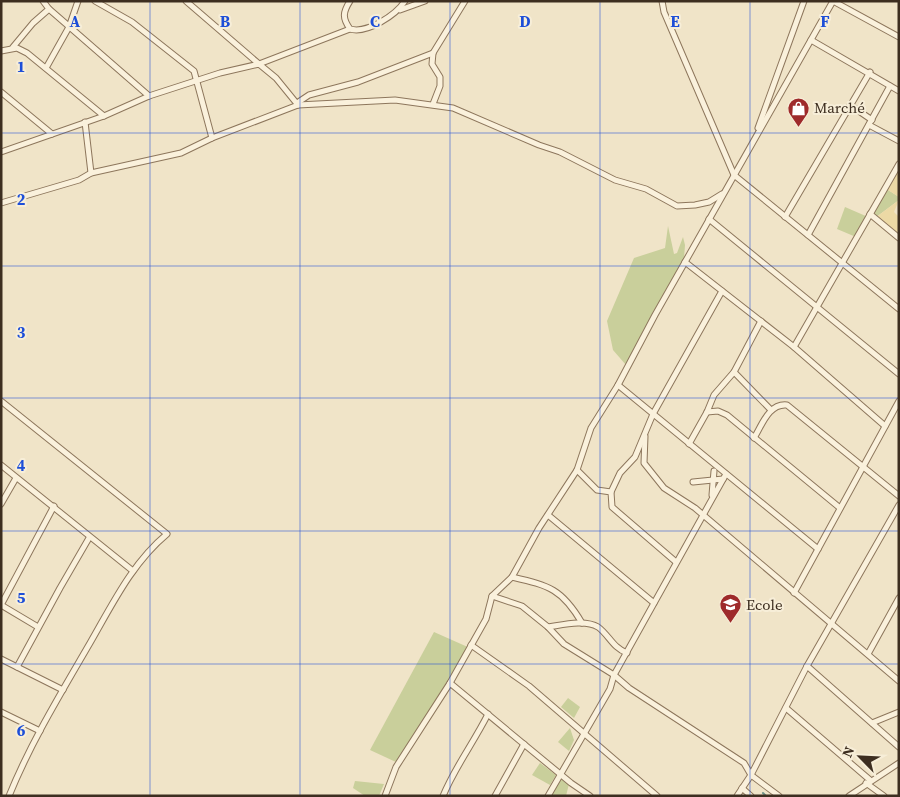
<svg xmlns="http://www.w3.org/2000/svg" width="900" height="797" font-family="'Source Serif 4',serif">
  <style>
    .green { fill: #c9cf9b }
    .sand { fill: #ecd9a5 }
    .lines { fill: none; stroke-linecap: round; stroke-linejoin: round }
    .stream { stroke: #6f938a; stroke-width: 2 }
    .street-casing { stroke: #8d765c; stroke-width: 7 }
    .street { stroke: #faf1dc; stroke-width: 5 }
    .grid { fill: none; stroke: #1d4ed8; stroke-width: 1; stroke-opacity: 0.55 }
    .labels { text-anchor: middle; stroke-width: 4; stroke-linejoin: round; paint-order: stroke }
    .poi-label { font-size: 15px; fill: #3d2e20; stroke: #f7eed8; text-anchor: start }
    .grid-label { font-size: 16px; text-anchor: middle; font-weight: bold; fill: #1d4ed8; stroke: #f7eed8; stroke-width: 4; stroke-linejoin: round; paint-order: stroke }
  </style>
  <rect width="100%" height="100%" fill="#f0e4c8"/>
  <g class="green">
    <path d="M 885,188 L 899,197 L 899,200 L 875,218 L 870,214 Z"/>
    <path d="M 845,207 L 868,217 L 856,237 L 837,229 Z"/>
    <path d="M 668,226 L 674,254 L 677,253 L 683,237 L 685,245 L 684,259 L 626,365 L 613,350 L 607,321 L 634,258 L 665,248 Z"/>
    <path d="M 434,632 L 470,648 L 398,763 L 370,750 Z"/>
    <path d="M 568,698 L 580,707 L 574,718 L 561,707 Z"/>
    <path d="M 570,728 L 574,740 L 569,751 L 558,742 Z"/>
    <path d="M 540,763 L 556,775 L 550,785 L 532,775 Z"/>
    <path d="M 561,777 L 569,784 L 566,796 L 551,796 Z"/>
    <path d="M 355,781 L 384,784 L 379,796 L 365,796 L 353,788 Z"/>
  </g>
  <g class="sand">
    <path d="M 899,164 L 899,197 L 885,188 Z"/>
    <path d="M 899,200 L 894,212 L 899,217 L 899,238 L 875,218 Z"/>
  </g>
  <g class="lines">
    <path class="stream" d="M 763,793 L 766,796"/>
    <defs>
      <g id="street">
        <path d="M 95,1 L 132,22 L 194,71 L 212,138"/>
        <path d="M 186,1 L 259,64 L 350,29"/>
        <path d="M 350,1 C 343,12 342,18 350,29 C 367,34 396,15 405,1"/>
        <path d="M 662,1 L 664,12 L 734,175 L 899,309"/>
        <path d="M 833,1 L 899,37"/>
        <path d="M 49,9 L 149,96"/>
        <path d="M 400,10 L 425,1"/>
        <path d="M 811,40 L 899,91"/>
        <path d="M 13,47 L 33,23 L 49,9 L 43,1"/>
        <path d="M 1,51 L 17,48 L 27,53 L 104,116"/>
        <path d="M 46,68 L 69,27 L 78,1"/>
        <path d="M 1,92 L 52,134"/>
        <path d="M 297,103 L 309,95 L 358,82 L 433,53"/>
        <path d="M 433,104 L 440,86 L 440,77 L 432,64 L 433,53 L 465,1"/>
        <path d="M 850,105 L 872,120"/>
        <path d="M 85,122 L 91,173"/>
        <path d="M 869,125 L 899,141"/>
        <path d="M 758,128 L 804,1"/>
        <path d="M 1,152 L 104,116 L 149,96 L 220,73 L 259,64 L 276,78 L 298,105"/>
        <path d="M 1,203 L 79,180 L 91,173 L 181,153 L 212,138 L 298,105 L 395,100 L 453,108 L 539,145 L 560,152 L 615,180 L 646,189 L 677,206 L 695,205 L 709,202 L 722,194"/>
        <path d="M 870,214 L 899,238"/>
        <path d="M 785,217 L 870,72"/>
        <path d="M 709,219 L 899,374"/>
        <path d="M 808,235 L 890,86"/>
        <path d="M 685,262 L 794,347 L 885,426"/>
        <path d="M 794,347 L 899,164"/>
        <path d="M 734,372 L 771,410"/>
        <path d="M 618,385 L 818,549"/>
        <path d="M 1,401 L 167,534 C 132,563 112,605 90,643 C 61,693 31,742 9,796"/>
        <path d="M 707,412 L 718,411 L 727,415 L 840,508"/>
        <path d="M 645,436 L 644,463 L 664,488 L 695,508 L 899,681"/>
        <path d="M 754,438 C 762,425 769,403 787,405 L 899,496"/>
        <path d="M 689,444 L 707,412 L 714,395 L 734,372 L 761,321"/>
        <path d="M 1,465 L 133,571"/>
        <path d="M 577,470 L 597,490 L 611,492 L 612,507 L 676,562"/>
        <path d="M 693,482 L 723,479"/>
        <path d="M 611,492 L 620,473 L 635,457 L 653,414 L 722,291"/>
        <path d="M 712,495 L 714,471"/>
        <path d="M 1,504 L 16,478"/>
        <path d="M 548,515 L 654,603"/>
        <path d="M 512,577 C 550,586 562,589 582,623"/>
        <path d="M 794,593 L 899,401"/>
        <path d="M 492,596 L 522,606 L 548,627 L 564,644 L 614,675 L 629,688 L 744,763 L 751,775 L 779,796"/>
        <path d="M 1,605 L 54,506"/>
        <path d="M 1,605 L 38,627"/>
        <path d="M 548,627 C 562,625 585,619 598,627 C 609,635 613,648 627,653"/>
        <path d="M 471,645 L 529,686 L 657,796"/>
        <path d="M 868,654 L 899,598"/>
        <path d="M 1,659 L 63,690"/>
        <path d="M 807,666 L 899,747"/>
        <path d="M 17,667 L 60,588 L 89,538"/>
        <path d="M 450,683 L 571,783 L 590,796"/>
        <path d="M 786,708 L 870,780"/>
        <path d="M 1,712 L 40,731"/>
        <path d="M 872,723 L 899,712"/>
        <path d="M 866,783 L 884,796"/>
        <path d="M 742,788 L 751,796"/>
        <path d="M 385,796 L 396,767 L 450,683 L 486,619 L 492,596 L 512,577 L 539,528 L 577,470 L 591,428 L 618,385 L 655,315 L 833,1"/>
        <path d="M 443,796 C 455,767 474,742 488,714"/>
        <path d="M 495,796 L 524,744"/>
        <path d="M 548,796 L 610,689 L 614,675 L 726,474"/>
        <path d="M 737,796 L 751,775 L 807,666 L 899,505"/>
        <path d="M 849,796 L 899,763"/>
      </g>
    </defs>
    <use href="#street" class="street-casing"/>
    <use href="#street" class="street"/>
  </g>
  <path class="grid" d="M 150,1 L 150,796M 300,1 L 300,796M 450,1 L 450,796M 600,1 L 600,796M 750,1 L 750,796M 1,133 L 899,133M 1,266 L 899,266M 1,398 L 899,398M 1,531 L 899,531M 1,664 L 899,664"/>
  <defs>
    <symbol id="shop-pin" viewBox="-11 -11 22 30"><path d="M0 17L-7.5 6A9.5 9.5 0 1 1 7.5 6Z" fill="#9e2a2b" stroke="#f7eed8"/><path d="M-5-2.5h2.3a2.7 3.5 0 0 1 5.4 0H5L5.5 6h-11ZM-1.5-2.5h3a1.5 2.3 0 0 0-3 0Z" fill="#fff"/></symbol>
    <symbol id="school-pin" viewBox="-11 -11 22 30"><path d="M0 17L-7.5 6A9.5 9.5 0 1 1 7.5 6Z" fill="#9e2a2b" stroke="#f7eed8"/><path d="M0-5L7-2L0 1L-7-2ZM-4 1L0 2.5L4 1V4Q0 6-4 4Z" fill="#fff"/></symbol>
  </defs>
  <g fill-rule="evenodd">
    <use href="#shop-pin" x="786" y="96" width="25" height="34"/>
    <use href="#school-pin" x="718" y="592" width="25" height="34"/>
  </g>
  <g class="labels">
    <g class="poi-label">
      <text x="814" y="113">Marché</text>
      <text x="746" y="610">Ecole</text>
    </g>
  </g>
  <g class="grid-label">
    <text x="75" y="27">A</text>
    <text x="225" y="27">B</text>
    <text x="375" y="27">C</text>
    <text x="525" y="27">D</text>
    <text x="675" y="27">E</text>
    <text x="825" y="27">F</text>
    <text x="21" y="72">1</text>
    <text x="21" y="205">2</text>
    <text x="21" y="338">3</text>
    <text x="21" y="471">4</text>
    <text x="21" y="603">5</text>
    <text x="21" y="736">6</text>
  </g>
  <rect width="900" height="797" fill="none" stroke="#3d2e20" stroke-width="5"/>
  <g transform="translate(860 757) rotate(294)" stroke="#f7eed8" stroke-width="4" paint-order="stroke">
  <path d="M0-4L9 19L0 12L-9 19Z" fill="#3d2e20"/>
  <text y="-8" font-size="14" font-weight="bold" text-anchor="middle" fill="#3d2e20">N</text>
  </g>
</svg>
